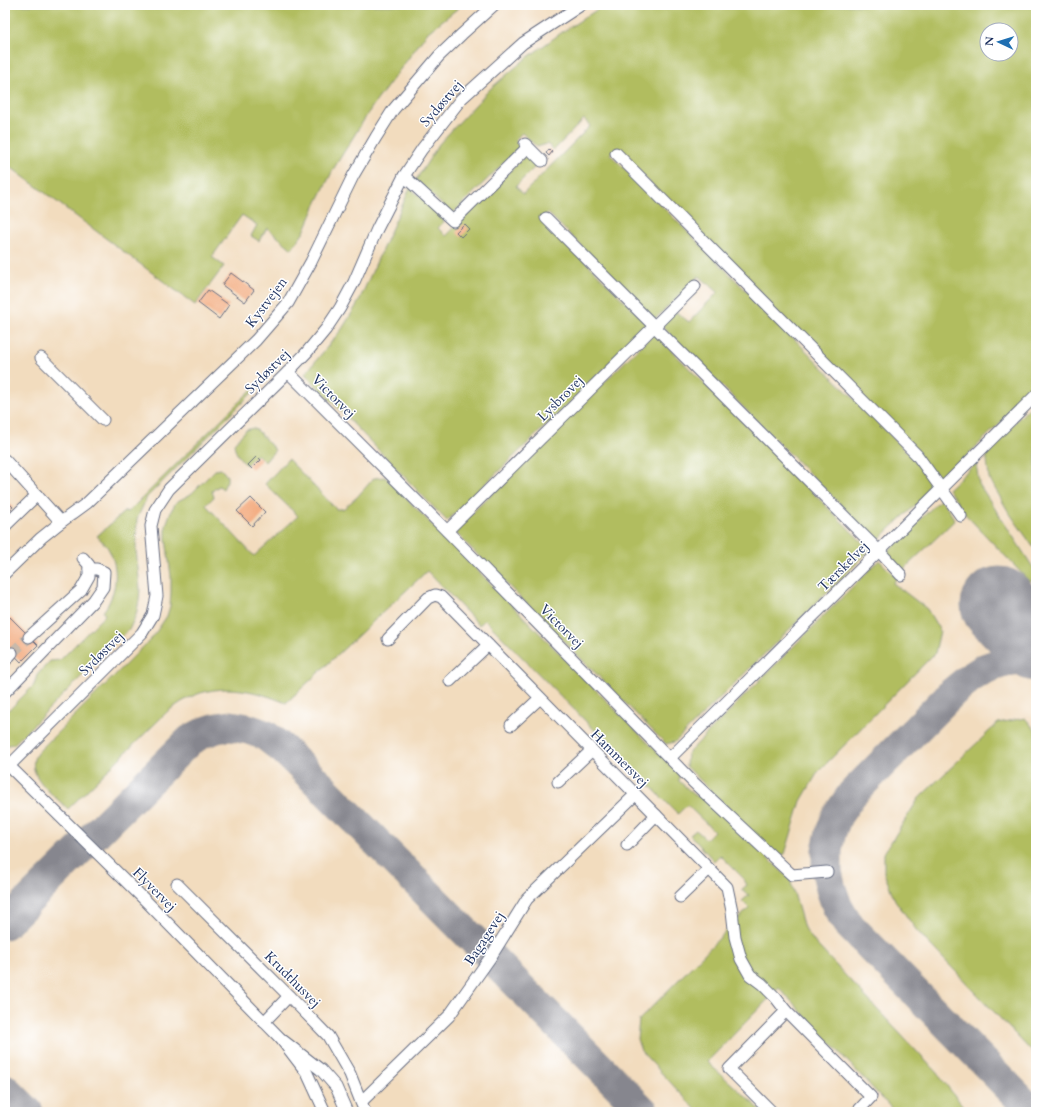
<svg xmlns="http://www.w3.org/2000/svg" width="1041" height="1117" font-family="Cardo,serif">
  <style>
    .green { fill: #b1bd5f; stroke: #66765e; fill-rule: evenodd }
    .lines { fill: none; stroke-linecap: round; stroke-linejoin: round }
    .taxiway { stroke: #86868e; stroke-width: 31 }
    .runway { stroke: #86868e; stroke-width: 77 }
    .building { fill: #f3aa7e }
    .minor-tunnel { stroke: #c7b9ab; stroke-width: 11; stroke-dasharray: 11 5.5; stroke-linecap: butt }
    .minor-casing { stroke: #666c80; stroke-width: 13 }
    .minor { stroke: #fff; stroke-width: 11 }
    .labels { text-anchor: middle; stroke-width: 3; stroke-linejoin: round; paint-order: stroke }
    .street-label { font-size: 14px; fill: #1b2f5e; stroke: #fff }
  </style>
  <rect width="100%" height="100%" fill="#fff"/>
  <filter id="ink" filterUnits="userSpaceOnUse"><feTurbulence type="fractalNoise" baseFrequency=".025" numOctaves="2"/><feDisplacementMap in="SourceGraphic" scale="8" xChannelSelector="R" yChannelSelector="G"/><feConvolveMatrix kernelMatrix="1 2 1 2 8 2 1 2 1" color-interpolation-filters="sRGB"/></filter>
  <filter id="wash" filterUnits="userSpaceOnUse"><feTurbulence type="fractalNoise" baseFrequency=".012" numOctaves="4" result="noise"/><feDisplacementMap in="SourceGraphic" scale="16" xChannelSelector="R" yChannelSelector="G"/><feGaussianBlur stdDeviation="0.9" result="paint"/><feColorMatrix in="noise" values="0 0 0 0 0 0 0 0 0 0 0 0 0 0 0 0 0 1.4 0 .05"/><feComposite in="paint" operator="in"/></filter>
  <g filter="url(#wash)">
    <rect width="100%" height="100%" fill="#f2dcbe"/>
    <g class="green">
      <path d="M 5,5 L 462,5 L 428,32 L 372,107 L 334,168 L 317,202 L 304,232 L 292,249 L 267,228 L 259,241 L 251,236 L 257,225 L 242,215 L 212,257 L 224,266 L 195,305 L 5,163 Z"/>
      <path d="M 604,5 L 1036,5 L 1036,388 L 941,481 L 616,148 L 610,154 L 912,457 L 934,488 L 877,541 L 661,325 L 676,312 L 689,322 L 718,292 L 699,276 L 655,319 L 548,213 L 542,218 L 649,326 L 447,521 L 305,374 L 342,329 L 358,303 L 410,188 L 441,215 L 444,222 L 438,228 L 446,236 L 529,152 L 539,163 L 516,186 L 523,194 L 590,126 L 584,119 L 554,150 L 547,144 L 537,147 L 522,133 L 515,140 L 521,146 L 452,214 L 416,180 L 439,144 L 490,89 L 524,60 L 561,33 ZM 987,30 L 1011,30 L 1011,54 L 987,54 Z"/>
      <path d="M 654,333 L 870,550 L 675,742 L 666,744 L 454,531 Z"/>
      <path d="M 254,387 L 254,391 L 147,497 L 137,519 L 136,549 L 140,589 L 139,601 L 136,615 L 130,628 L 14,744 L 8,745 L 5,744 L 5,714 L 34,685 L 37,675 L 50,661 L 60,660 L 105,615 L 103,612 C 116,595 120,570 109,550 C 107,545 101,541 97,536 L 125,511 L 128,512 Z"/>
      <path d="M 1036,401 L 1036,551 L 1008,511 L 989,478 L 986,451 Z"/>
      <path d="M 253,428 L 258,431 L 275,450 L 265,462 L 257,454 L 246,465 C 239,457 235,454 234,443 L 246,430 Z"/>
      <path d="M 288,459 L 336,509 L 343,509 L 357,497 L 374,478 L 385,477 L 679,774 L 679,781 L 696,796 L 704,798 L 790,879 L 804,928 L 816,944 L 936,1072 L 963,1106 L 967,1112 L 895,1112 L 779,988 L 707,1062 L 763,1112 L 698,1112 L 641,1051 L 637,1039 L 639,1020 L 749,908 L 742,901 L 749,895 L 741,890 L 747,885 L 743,878 L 720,855 L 714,861 L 690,835 L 696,830 L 706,839 L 714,831 L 687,805 L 678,814 L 485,620 L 479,625 L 427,571 L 286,703 C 257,691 226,683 195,695 C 185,699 177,705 168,711 L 68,809 C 56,797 29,779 34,759 C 35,756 37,753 39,751 L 152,638 L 167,616 L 170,606 L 171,592 L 171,576 L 166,539 L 166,525 L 171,511 L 176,502 L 191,494 L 215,470 L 221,469 L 227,476 L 227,481 L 223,489 L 219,486 L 212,491 L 214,497 L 206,505 L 254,556 L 298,516 L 265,484 Z"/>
      <path d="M 976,463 L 979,484 L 1036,572 L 1036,576 L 1030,582 L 966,515 L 948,489 Z"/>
      <path d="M 941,499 L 955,520 L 903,570 L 885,554 Z"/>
      <path d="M 879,560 L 897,578 L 893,583 L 927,609 L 940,631 L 935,653 L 818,772 L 801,801 L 785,854 L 777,856 L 686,766 L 687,754 Z"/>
      <path d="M 1025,718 L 1036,731 L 1036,1056 L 917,931 L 895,900 L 884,873 L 884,853 L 919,798 L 998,723 Z"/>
    </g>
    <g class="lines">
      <g class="taxiway">
        <path d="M 5,924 L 190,740 L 205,732 L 217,728 L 231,726 L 248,729 L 265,735 L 284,750 L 324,789 L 644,1112"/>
        <path d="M 5,1089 L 28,1112"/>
        <path d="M 1033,1112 L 847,923 L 837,906 L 831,889 L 827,872 L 827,850 L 831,832 L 837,816 L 852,794 L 953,692 L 970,678 L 984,669 L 1004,662 L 1022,660 L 1036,662"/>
      </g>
      <path class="runway" d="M 999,605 L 1036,643"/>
    </g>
    <g id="blocks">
      <g class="building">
        <path d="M 549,149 L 552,152 L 549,156 L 546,153 Z"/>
        <path d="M 464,224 L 469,229 L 461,237 L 456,232 Z"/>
        <path d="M 231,273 L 254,290 L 245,302 L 222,285 Z"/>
        <path d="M 208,290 L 229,305 L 219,319 L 198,303 Z"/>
        <path d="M 257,456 L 261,460 L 252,469 L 248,465 Z"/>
        <path d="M 251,498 L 265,512 L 252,526 L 237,511 Z"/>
        <path d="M 10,504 L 13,507 L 5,514 L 5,509 Z"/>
        <path d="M 10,617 L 38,645 L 21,662 L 5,645 L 5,622 Z"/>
      </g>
    </g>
  </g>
  <g filter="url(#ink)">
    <use href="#blocks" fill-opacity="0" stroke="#666c80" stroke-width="1"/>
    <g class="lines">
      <path class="minor-tunnel" d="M 12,653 L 29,637"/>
      <defs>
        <g id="minor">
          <path d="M 525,144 L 542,161"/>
          <path d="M 616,153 L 917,455 L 961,516"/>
          <path d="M 404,176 L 453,221 L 528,147"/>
          <path d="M 546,218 L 879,551 L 901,575"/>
          <path d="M 41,358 L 103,420"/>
          <path d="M 288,372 L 447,531 L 693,782 L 792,875 L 827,872"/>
          <path d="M 5,460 L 61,522"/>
          <path d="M 5,526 L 37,495"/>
          <path d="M 447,531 L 695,286"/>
          <path d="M 5,573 L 41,538 L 61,522 L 87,503 L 256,340 L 288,303 L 311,262 L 353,176 L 376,137 L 393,110 L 439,56 L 462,34 L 494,5"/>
          <path d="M 29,637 L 81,590 L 89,576 L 89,565 L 83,558"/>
          <path d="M 388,639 L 428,598 L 435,595 L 441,597 L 727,887 L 732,911 L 735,937 L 741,959 L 750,975 L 762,984 L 776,998 L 786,1011"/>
          <path d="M 5,661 L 12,653"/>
          <path d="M 450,681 L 488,645"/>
          <path d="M 5,692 L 94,600 L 103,587 L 104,572 L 97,569 L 89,569"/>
          <path d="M 511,725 L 540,698"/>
          <path d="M 670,758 L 1036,395"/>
          <path d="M 5,762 L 146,901 L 281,1039"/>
          <path d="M 9,766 L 142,633 L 153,615 L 157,596 L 151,526 L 155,510 L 169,489 L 288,372 L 307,352 L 326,329 L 340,308 L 354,282 L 377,229 L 404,176 L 422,149 L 461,99 L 523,43 L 581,5"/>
          <path d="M 558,782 L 592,750"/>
          <path d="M 627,845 L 656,815"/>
          <path d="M 177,884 L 289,996 L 328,1036 L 350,1074 L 365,1112"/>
          <path d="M 680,897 L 709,869"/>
          <path d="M 264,1022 L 289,996"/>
          <path d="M 361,1102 L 449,1016 L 490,958 L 527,899 L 635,795"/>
          <path d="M 325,1112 L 307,1073 L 281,1039 L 321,1070 L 336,1087 L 347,1112"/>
          <path d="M 772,1112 L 729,1069 L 786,1011 L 871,1097 L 857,1112"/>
        </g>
      </defs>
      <use href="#minor" class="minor-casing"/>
      <use href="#minor" class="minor"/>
    </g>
  </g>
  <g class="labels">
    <g class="street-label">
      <text transform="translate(441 103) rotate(-49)" y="5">Sydøstvej</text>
      <text transform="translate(266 302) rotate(-53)" y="5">Kystvejen</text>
      <text transform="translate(267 371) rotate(-45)" y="5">Sydøstvej</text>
      <text transform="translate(334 396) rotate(45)" y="5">Victorvej</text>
      <text transform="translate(560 398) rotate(-45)" y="5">Lysbrovej</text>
      <text transform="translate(843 566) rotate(-45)" y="5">Tærskelvej</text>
      <text transform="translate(562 626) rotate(45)" y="5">Victorvej</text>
      <text transform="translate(101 653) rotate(-45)" y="5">Sydøstvej</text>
      <text transform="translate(620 758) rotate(45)" y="5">Hammersvej</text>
      <text transform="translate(155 889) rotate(45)" y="5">Flyvervej</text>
      <text transform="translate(484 938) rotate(-57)" y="5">Bagagevej</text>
      <text transform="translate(293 979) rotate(45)" y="5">Krudthusvej</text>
    </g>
  </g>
  <rect width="1041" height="1117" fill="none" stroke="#fff" stroke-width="20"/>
  <g transform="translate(999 42) rotate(274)"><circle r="19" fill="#ffffff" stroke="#a4acbf"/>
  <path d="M0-3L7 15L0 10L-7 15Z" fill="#1f6fb2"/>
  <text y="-6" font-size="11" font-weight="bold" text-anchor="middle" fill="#1b2f5e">N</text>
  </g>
</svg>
